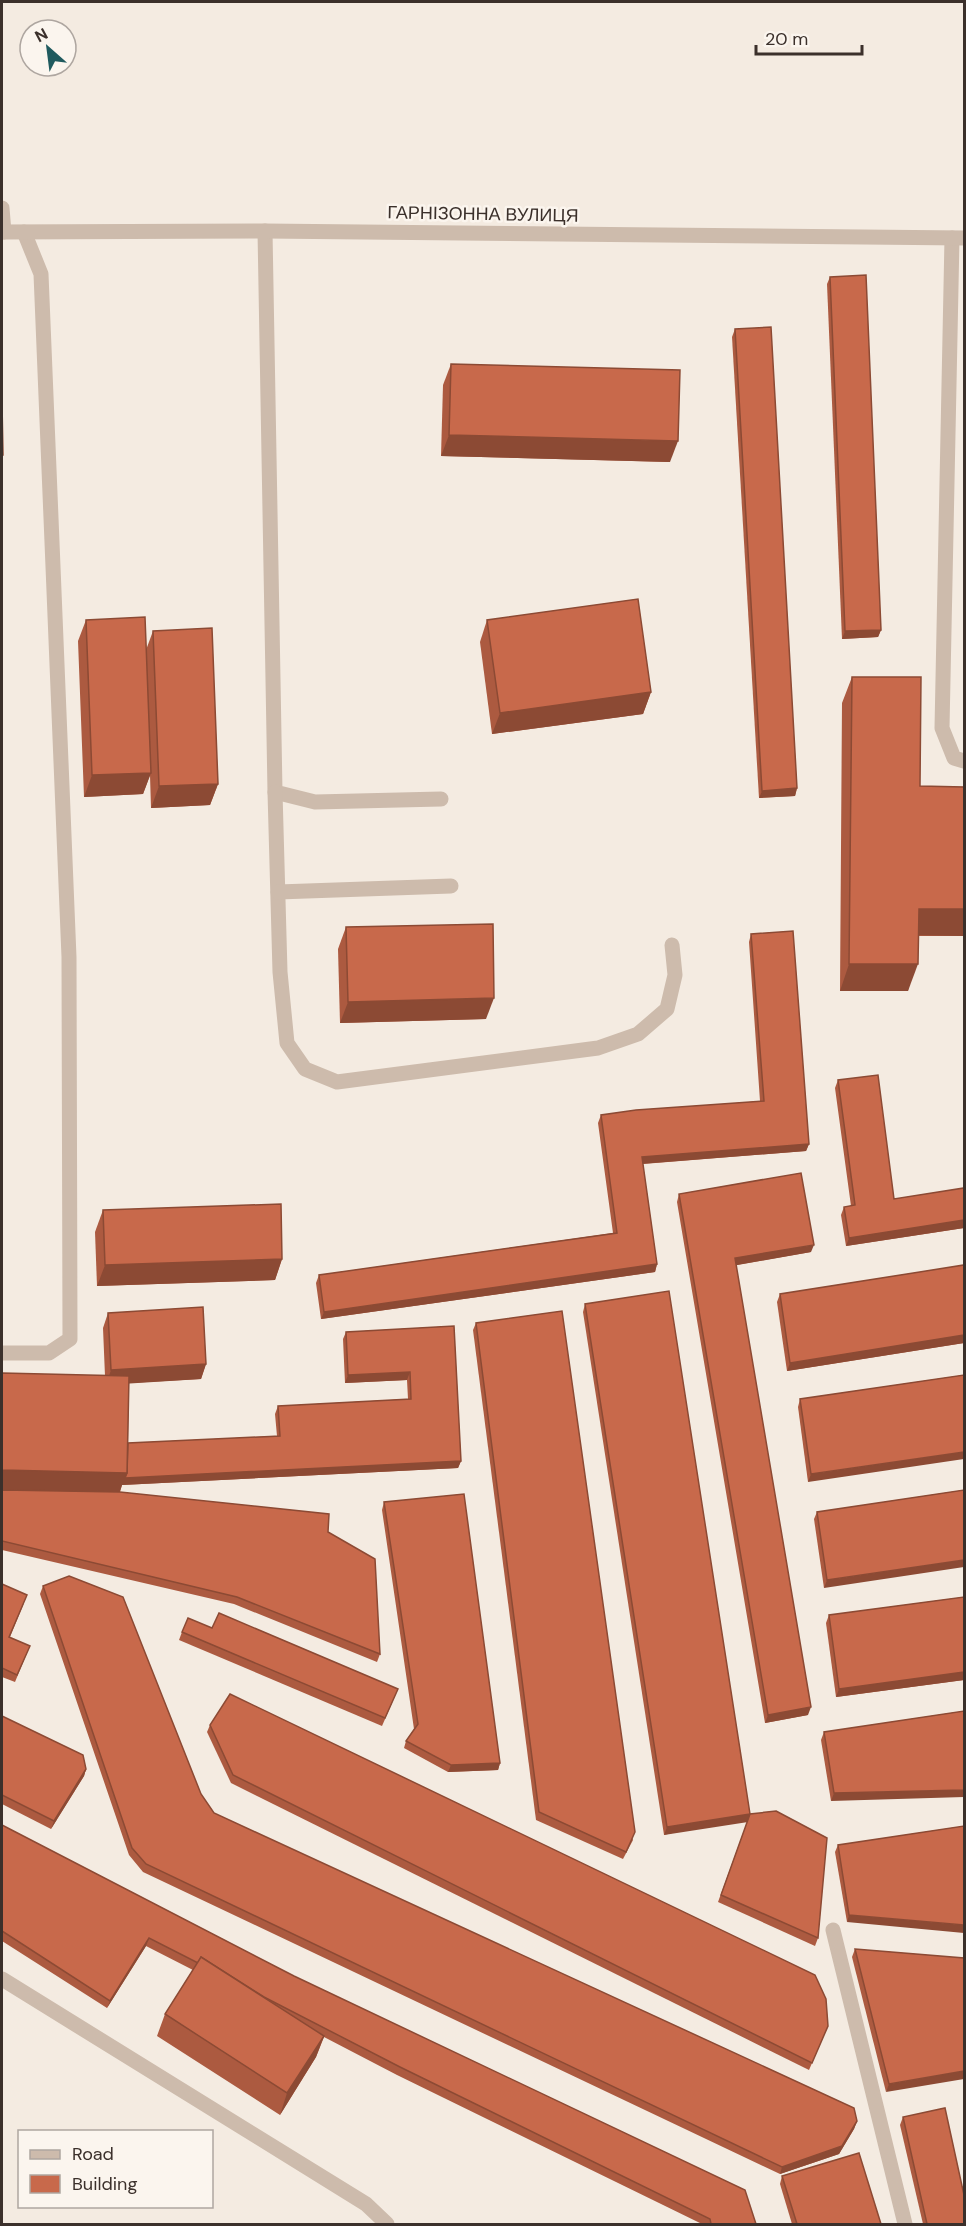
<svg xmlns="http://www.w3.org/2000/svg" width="966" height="2226" font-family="'DM Sans',sans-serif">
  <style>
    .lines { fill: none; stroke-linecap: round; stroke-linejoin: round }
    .lane { stroke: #cdbbac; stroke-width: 15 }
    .street { stroke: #cdbbac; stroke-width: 15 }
    .wall { fill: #ac5a40 }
    .shaded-wall { fill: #8c4a34 }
    .building { fill: #c8694b; stroke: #8c4a34; stroke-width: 1.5 }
    .labels { text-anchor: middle; stroke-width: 5; stroke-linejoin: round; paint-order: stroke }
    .street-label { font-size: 18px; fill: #3b302b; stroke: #fbf5ee }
  </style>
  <rect width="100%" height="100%" fill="#f4ebe1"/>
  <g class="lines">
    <g class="lane">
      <path d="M 2,208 L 4,232"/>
      <path d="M 265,231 L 275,792 L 315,802 L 441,799"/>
      <path d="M 952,238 L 942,728 L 954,758 L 964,761"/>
      <path d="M 275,792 L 280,972 L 287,1043 L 305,1069 L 337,1082 L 598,1048 L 638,1034 L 667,1009 L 675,975 L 672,945"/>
      <path d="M 278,892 L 451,886"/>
      <path d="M 2,1353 L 49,1353 L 70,1339 L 69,957 L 41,274 L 24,232"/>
      <path d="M 833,1930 L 905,2224"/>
    </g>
    <g class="street">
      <path d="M 2,232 L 265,231 L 964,238"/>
      <path d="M 2,1979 L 366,2204 L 387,2224"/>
    </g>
  </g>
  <g class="wall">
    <path d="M 830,277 L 881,630 L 878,637 L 842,639 L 827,284 Z"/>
    <path d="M 735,329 L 797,788 L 795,796 L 759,798 L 732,337 Z"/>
    <path d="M 451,364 L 670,462 L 441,456 L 443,385 Z"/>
    <path d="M 86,620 L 146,650 L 153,631 L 218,784 L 210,805 L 151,808 L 150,775 L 143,794 L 84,797 L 78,641 Z"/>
    <path d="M 487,620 L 651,692 L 643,714 L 492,734 L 480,642 Z"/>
    <path d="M 852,677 L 920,786 L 964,787 L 964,936 L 918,936 L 908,991 L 840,991 L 842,703 Z"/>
    <path d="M 346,927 L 486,1019 L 340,1023 L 338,949 Z"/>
    <path d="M 751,934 L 809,1144 L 806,1151 L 643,1164 L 657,1264 L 655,1272 L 321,1319 L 316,1283 L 319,1275 L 613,1233 L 598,1123 L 601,1115 L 760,1101 L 749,942 Z"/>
    <path d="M 838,1080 L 894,1199 L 964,1188 L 964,1228 L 846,1246 L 841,1215 L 844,1207 L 851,1206 L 835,1088 Z"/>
    <path d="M 679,1194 L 811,1252 L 736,1265 L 808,1715 L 765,1723 L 677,1202 Z"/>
    <path d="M 103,1210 L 282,1259 L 275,1280 L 97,1286 L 95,1232 Z"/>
    <path d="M 964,1265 L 964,1343 L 787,1371 L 777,1302 L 780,1294 Z"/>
    <path d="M 585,1304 L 750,1814 L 664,1835 L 583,1312 Z"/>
    <path d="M 108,1313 L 206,1364 L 201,1379 L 129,1383 L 128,1443 L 277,1436 L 275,1414 L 278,1406 L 408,1399 L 407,1380 L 345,1383 L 343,1339 L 346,1332 L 454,1326 L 461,1461 L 458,1468 L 122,1485 L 120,1492 L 328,1532 L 380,1654 L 377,1662 L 234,1604 L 2,1550 L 2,1373 L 105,1376 L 103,1328 Z"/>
    <path d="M 476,1323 L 633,1840 L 623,1859 L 536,1820 L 473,1330 Z"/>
    <path d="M 964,1375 L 808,1482 L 798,1407 L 800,1399 Z"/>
    <path d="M 964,1490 L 824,1588 L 814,1519 L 817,1512 Z"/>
    <path d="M 384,1502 L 500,1763 L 498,1770 L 448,1772 L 404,1748 L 406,1741 L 414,1729 L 382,1510 Z"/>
    <path d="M 2,1584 L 24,1603 L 10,1637 L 27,1653 L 15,1682 L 2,1677 Z"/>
    <path d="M 43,1586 L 201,1794 L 214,1813 L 857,2121 L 854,2129 L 839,2154 L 780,2174 L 143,1872 L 129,1855 L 40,1594 Z"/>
    <path d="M 964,1597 L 964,1680 L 836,1697 L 826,1623 L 829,1615 Z"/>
    <path d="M 212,1628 L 395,1696 L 382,1726 L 179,1640 L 182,1632 Z"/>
    <path d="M 964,1711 L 831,1801 L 821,1740 L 824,1732 Z"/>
    <path d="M 2,1716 L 86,1769 L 84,1776 L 51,1829 L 2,1804 Z"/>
    <path d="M 210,1725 L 828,2026 L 809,2070 L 231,1783 L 207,1732 Z"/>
    <path d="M 750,1814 L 818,1938 L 815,1946 L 718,1902 Z"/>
    <path d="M 2,1825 L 756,2224 L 702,2224 L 397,2075 L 324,2037 L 316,2057 L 280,2115 L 157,2036 L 165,2014 L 193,1970 L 146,1946 L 107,2008 L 2,1941 Z"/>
    <path d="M 964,1826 L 847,1922 L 835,1852 L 838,1845 Z"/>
    <path d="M 855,1949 L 964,1958 L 886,2092 L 852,1957 Z"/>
    <path d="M 903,2117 L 964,2224 L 923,2224 L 900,2125 Z"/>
    <path d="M 782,2176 L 881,2224 L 792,2224 L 780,2184 Z"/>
  </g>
  <g class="shaded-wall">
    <path d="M 449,435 L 678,441 L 670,462 L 441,456 Z"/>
    <path d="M 881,630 L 878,637 L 842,639 L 845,631 Z"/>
    <path d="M 651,692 L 643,714 L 492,734 L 500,713 Z"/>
    <path d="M 151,773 L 143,794 L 84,797 L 92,775 Z"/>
    <path d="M 218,784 L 210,805 L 151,808 L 159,786 Z"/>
    <path d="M 797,788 L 795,796 L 759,798 L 762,791 Z"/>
    <path d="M 919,909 L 964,909 L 964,936 L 909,935 Z"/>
    <path d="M 849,964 L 918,964 L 908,991 L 840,991 Z"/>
    <path d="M 494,998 L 486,1019 L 340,1023 L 348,1002 Z"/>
    <path d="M 809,1144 L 806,1151 L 640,1164 L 642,1157 Z"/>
    <path d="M 964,1220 L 964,1228 L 846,1246 L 849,1238 Z"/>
    <path d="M 814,1245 L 811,1252 L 732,1266 L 735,1258 Z"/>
    <path d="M 282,1259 L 275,1280 L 97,1286 L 105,1265 Z"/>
    <path d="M 657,1264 L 655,1272 L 321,1319 L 324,1312 Z"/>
    <path d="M 964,1335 L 964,1343 L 787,1371 L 790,1363 Z"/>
    <path d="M 206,1364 L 201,1379 L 106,1385 L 111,1370 Z"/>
    <path d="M 410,1372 L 407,1380 L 345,1383 L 348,1375 Z"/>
    <path d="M 964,1452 L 964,1459 L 808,1482 L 811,1474 Z"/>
    <path d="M 461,1461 L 458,1468 L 122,1485 L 117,1500 L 2,1497 L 2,1470 Z"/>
    <path d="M 964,1560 L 964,1567 L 824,1588 L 827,1580 Z"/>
    <path d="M 964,1672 L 964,1680 L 836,1697 L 839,1689 Z"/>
    <path d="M 811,1707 L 808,1715 L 765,1723 L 768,1715 Z"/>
    <path d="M 500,1763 L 498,1770 L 448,1772 L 451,1765 Z"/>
    <path d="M 86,1769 L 84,1776 L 51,1829 L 54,1821 Z"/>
    <path d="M 964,1790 L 964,1797 L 831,1801 L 834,1793 Z"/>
    <path d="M 750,1814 L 748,1822 L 664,1835 L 667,1827 Z"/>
    <path d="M 849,1915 L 964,1925 L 964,1933 L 847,1922 Z"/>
    <path d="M 149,1938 L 146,1946 L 107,2008 L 110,2001 Z"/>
    <path d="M 324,2036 L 316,2057 L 280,2115 L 287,2093 Z"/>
    <path d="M 964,2071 L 964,2079 L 886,2092 L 889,2084 Z"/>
    <path d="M 857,2121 L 854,2129 L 839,2154 L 780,2174 L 782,2167 Z"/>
  </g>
  <g class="building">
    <path d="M 866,275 L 881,630 L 845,631 L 830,277 Z"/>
    <path d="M 771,327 L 797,788 L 762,791 L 735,329 Z"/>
    <path d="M 451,364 L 680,370 L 678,441 L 449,435 Z"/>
    <path d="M 2,403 L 3,455 L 2,455 Z"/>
    <path d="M 638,599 L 651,692 L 500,713 L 487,620 Z"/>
    <path d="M 145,617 L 151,773 L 92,775 L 86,620 Z"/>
    <path d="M 212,628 L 218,784 L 159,786 L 153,631 Z"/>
    <path d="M 852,677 L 921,677 L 920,786 L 964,787 L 964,909 L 919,909 L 918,964 L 849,964 Z"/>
    <path d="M 493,924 L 494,998 L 348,1002 L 346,927 Z"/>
    <path d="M 793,931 L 809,1144 L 642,1157 L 657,1264 L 324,1312 L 319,1275 L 617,1233 L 601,1115 L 636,1110 L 764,1101 L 751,934 Z"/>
    <path d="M 878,1075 L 894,1199 L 964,1188 L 964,1220 L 849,1238 L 844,1207 L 855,1205 L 838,1080 Z"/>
    <path d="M 801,1173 L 814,1245 L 735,1258 L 811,1707 L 768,1715 L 679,1194 Z"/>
    <path d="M 281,1204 L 282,1259 L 105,1265 L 103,1210 Z"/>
    <path d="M 964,1265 L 964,1335 L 790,1363 L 780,1294 Z"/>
    <path d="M 669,1291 L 750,1814 L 667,1827 L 585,1304 Z"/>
    <path d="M 203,1307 L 206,1364 L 111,1370 L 108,1313 Z"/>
    <path d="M 562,1311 L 635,1832 L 626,1852 L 539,1812 L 476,1323 Z"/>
    <path d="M 454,1326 L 461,1461 L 125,1478 L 127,1473 L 128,1443 L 280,1436 L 278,1406 L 411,1399 L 410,1372 L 348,1375 L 346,1332 Z"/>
    <path d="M 2,1373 L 129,1376 L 127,1473 L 2,1470 Z"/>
    <path d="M 964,1375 L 964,1452 L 811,1474 L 800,1399 Z"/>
    <path d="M 2,1490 L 120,1492 L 329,1514 L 328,1532 L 375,1559 L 380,1654 L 237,1597 L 2,1541 Z"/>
    <path d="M 964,1490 L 964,1560 L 827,1580 L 817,1512 Z"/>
    <path d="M 464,1494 L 500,1763 L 451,1765 L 406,1741 L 418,1724 L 384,1502 Z"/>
    <path d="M 69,1576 L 123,1597 L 201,1794 L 214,1813 L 854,2108 L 857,2121 L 842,2146 L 782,2167 L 146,1864 L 132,1848 L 43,1586 Z"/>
    <path d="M 2,1584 L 27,1595 L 9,1637 L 30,1646 L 17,1675 L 2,1668 Z"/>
    <path d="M 964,1597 L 964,1672 L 839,1689 L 829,1615 Z"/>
    <path d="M 219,1613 L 398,1689 L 385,1718 L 182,1632 L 188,1618 L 212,1628 Z"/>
    <path d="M 230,1694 L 815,1975 L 826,1999 L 828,2026 L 812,2063 L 233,1775 L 210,1725 Z"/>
    <path d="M 964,1711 L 964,1790 L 834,1793 L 824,1732 Z"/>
    <path d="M 2,1716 L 83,1755 L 86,1769 L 54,1821 L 2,1795 Z"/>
    <path d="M 776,1811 L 827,1838 L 818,1938 L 721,1895 L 750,1814 Z"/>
    <path d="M 2,1825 L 294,1976 L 745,2190 L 756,2224 L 711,2224 L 710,2219 L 400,2067 L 264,1997 L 201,1957 L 198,1963 L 149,1938 L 110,2001 L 2,1931 Z"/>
    <path d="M 964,1826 L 964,1925 L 849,1915 L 838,1845 Z"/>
    <path d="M 855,1949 L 964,1958 L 964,2071 L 889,2084 Z"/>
    <path d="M 201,1957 L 324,2036 L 287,2093 L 165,2014 Z"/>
    <path d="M 945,2108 L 964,2195 L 964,2224 L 927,2224 L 903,2117 Z"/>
    <path d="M 859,2153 L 881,2224 L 797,2224 L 782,2176 Z"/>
  </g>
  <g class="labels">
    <g class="street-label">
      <text transform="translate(483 214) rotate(1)" y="6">ГАРНІЗОННА ВУЛИЦЯ</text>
    </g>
  </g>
  <rect width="966" height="2226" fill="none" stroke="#3b302b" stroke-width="6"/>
  <rect x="18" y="2130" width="195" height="78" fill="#fbf5ee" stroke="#aea6a0" stroke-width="1.5"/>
  <rect x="30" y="2150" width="30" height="9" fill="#cdbbac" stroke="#aea6a0" stroke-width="1.5"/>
  <text x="72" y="2160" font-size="18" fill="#3b302b">Road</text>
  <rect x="30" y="2175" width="30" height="18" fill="#c8694b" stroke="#aea6a0" stroke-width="1.5"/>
  <text x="72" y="2190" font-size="18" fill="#3b302b">Building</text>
  <g transform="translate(48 48) rotate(332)"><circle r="28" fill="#fbf5ee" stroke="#aea6a0" stroke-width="1.5"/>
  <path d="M0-4.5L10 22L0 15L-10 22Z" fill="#1f5a5e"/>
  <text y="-9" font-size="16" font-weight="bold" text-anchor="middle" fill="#3b302b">N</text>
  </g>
  <path d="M756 45v9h106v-9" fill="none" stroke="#3b302b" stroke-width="3"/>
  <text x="765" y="45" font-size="18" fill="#3b302b" stroke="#fbf5ee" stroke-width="4.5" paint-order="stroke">20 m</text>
</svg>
